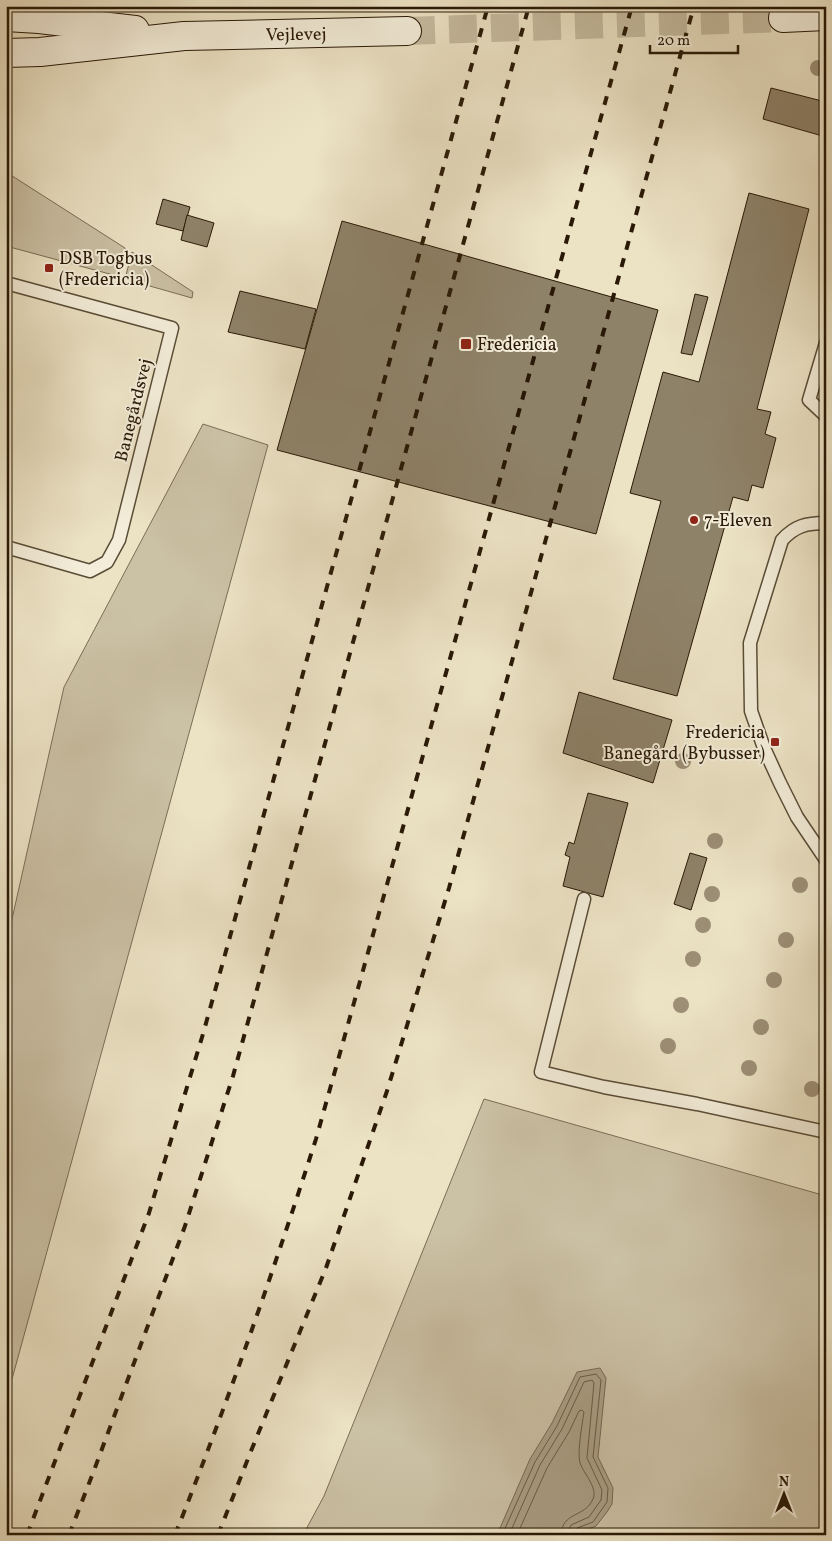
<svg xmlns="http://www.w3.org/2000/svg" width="832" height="1541" font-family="Vollkorn,serif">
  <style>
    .green { fill: #cbc1a5; stroke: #7a6d56 }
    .water { fill: #aa9e84; stroke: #766952 }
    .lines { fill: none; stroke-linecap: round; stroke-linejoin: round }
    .shore { stroke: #6a5c45; stroke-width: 1 }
    .building { fill: #8e8269; stroke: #291906 }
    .secondary-tunnel { stroke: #c5bb9f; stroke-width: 28; stroke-dasharray: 28 14; stroke-linecap: butt }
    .lane-casing { stroke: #5a4c36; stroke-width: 15 }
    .secondary-casing { stroke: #291906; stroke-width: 30 }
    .lane { stroke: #f3edd9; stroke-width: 12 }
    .secondary { stroke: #f3edd9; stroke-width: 28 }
    .rail { stroke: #291906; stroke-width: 4; stroke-dasharray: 9 9; stroke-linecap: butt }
    .tree { fill: #9c8f76 }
    .poi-dot { fill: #8f2418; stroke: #f3edd9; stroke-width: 2 }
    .labels { text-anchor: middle; stroke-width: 4; stroke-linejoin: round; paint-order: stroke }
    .street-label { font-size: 18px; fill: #291906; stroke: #f3edd9 }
    .poi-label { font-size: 18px; fill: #291906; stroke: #f3edd9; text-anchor: start }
  </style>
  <rect width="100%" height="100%" fill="#ece3c5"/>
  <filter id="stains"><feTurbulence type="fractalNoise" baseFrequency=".004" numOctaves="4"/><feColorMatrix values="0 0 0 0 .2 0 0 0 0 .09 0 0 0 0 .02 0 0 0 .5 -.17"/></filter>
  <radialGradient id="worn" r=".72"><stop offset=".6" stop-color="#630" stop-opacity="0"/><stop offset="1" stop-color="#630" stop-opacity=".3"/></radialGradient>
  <g class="green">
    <path d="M 6,172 L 125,248 L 126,251 L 126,254 L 119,276 L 117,276 L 6,246 Z"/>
    <path d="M 132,252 L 193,292 L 192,298 L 125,279 Z"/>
    <path d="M 203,424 L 268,445 L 6,1401 L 6,946 L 64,687 Z"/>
    <path d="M 484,1099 L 826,1196 L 826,1535 L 303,1535 L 324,1496 Z"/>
  </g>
  <path class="water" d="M 600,1368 L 606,1378 L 598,1457 L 613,1488 L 612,1504 L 607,1512 L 596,1526 L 574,1535 L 497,1535 L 530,1459 L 552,1423 L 577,1372 Z"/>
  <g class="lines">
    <g class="shore">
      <path d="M 502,1535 L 535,1462 L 557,1426 L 580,1377 L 596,1374 L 601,1380 L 593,1457 L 608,1488 L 607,1502 L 593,1522 L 577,1528 L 575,1535"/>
      <path d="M 509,1535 L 540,1465 L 562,1429 L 584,1382 L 592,1380 L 594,1383 L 587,1458 L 602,1490 L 601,1500 L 589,1517 L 571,1525 L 569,1529 L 568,1535"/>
      <path d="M 517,1535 L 547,1468 L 569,1432 L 579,1411 L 582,1410 L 584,1412 C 582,1425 577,1453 580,1463 C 584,1474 598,1488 593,1499 C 585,1518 562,1511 561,1535"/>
    </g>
  </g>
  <g class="building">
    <path d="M 771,88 L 826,102 L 826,137 L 763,119 Z"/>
    <path d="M 749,193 L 809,209 L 757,409 L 771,412 L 765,434 L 776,438 L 763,488 L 752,485 L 748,501 L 733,497 L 677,696 L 613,679 L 661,501 L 630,493 L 663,372 L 699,382 Z"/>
    <path d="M 163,199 L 190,207 L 183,231 L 156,224 Z"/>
    <path d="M 187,215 L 214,223 L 207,247 L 181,240 Z"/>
    <path d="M 342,221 L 658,310 L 596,534 L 277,450 Z"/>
    <path d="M 240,291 L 316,309 L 305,349 L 228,332 Z"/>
    <path d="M 695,294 L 708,297 L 692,355 L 681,353 Z"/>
    <path d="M 579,692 L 672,720 L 653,783 L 563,753 Z"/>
    <path d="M 588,793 L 628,803 L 603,897 L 563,886 L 570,857 L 565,855 L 569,842 L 574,844 Z"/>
    <path d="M 690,853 L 707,858 L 691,910 L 674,904 Z"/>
  </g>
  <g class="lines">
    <path class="secondary-tunnel" d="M 407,31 L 783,18"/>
    <defs>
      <g id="lane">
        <path d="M 6,283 L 172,328 L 119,540 L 107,562 L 90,571 L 6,547"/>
        <path d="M 826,343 L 809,400 L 826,416"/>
        <path d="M 826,523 C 806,523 795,526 782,540 L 750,643 L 751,711 L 764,748 L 780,783 L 797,817 L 826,860"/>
        <path d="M 584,899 L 541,1072 L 604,1087 L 697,1104 L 826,1132"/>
      </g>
      <g id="secondary">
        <path d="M 6,17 L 39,19 L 135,30"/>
        <path d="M 783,18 L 826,16"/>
        <path d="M 6,53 L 40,52 L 184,36 L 407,31"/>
      </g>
    </defs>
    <use href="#lane" class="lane-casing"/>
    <use href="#secondary" class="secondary-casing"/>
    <use href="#lane" class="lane"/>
    <use href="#secondary" class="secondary"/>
    <g class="rail">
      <path d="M 27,1535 L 149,1213 L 203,1034 L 488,6"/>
      <path d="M 69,1535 L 93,1473 L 185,1226 L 233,1076 L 529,6"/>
      <path d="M 175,1535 C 227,1404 273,1273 316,1139 L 632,6"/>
      <path d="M 218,1535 L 251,1451 L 326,1268 L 387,1091 L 449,888 L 694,6"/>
    </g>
  </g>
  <g class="tree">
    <circle cx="818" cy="68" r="8"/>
    <circle cx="683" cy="761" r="8"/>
    <circle cx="715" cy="841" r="8"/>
    <circle cx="800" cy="885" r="8"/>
    <circle cx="712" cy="894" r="8"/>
    <circle cx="703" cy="925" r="8"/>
    <circle cx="786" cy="940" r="8"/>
    <circle cx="693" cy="959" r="8"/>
    <circle cx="774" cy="980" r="8"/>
    <circle cx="681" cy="1005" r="8"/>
    <circle cx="761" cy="1027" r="8"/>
    <circle cx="668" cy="1046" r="8"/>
    <circle cx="749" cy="1068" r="8"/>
    <circle cx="812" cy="1089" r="8"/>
  </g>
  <g class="poi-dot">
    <rect x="44" y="263" width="10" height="10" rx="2.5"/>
    <rect x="460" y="338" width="12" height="12" rx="2.5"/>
    <circle cx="694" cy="520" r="5"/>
    <rect x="770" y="737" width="10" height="10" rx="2.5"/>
  </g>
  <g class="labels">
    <g class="street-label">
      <text transform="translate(296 34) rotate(-1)" y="6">Vejlevej</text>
      <text transform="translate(133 410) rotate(-76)" y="6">Banegårdsvej</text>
    </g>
    <g class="poi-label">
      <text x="59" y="264">DSB Togbus<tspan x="59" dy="21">(Fredericia)</tspan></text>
      <text x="477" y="350">Fredericia</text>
      <text x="704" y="526">7-Eleven</text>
      <text x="765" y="738" text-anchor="end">Fredericia<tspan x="765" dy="21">Banegård (Bybusser)</tspan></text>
    </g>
  </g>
  <rect width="832" height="1541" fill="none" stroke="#ece3c5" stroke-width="25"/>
  <rect x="8" y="8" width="817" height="1526" fill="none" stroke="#291906" stroke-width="2.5"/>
  <rect x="12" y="12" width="807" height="1516" fill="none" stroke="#291906"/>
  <g transform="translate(784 1494)" stroke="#f3edd9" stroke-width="4" paint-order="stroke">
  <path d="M0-4L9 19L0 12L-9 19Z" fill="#291906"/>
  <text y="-8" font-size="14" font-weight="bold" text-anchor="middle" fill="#291906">N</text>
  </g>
  <path d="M650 45v8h88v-8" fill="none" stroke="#291906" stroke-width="2.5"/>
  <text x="657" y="45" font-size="15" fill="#291906" stroke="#f3edd9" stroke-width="4" paint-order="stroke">20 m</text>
  <rect width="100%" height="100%" filter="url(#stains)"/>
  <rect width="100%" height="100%" fill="url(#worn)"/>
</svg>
